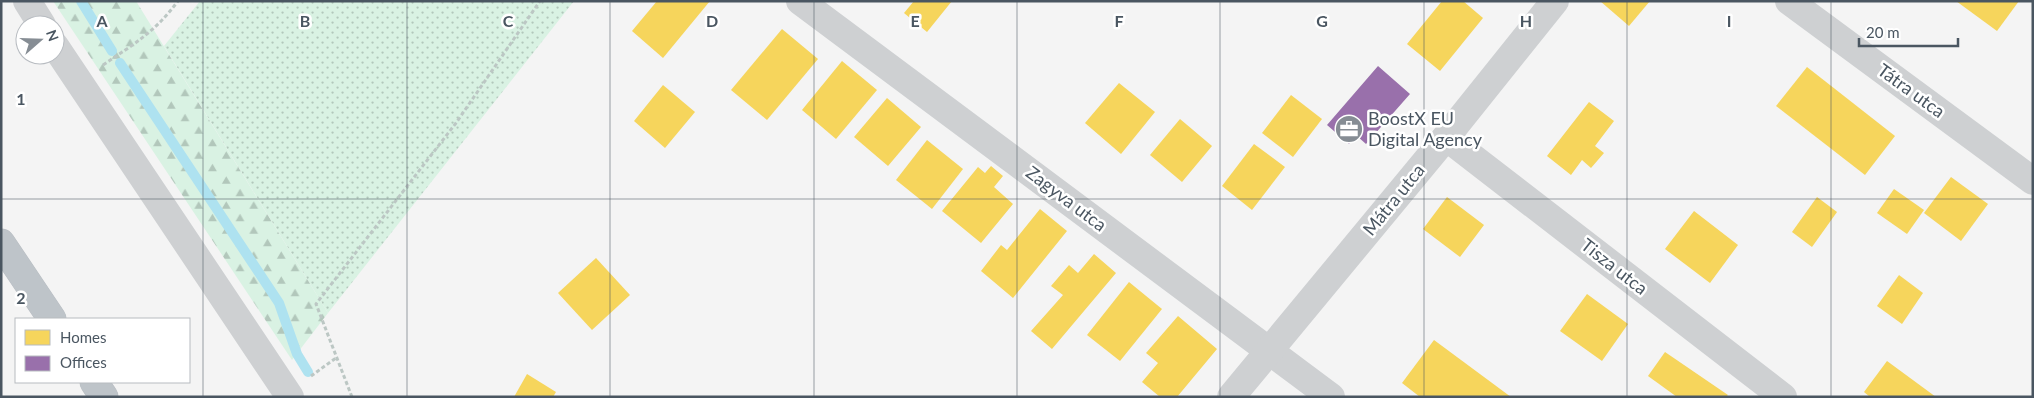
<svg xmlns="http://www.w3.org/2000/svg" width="2034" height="398" font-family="Lato,sans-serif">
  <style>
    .grass { fill: url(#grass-dots) }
    .forest { fill: url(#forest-firs) }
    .homes { fill: #f6d55c }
    .offices { fill: #9970ab }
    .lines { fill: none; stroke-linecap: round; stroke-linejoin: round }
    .stream { stroke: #aee2f0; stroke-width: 10 }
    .highway-casing { stroke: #b9bec3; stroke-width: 29 }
    .path { stroke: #bcc7c4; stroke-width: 3; stroke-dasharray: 4 2.5; stroke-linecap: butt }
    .minor { stroke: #ced0d2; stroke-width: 28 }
    .highway { stroke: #bec4c9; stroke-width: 28 }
    .grid { fill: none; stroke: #4a5661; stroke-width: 1; stroke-opacity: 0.55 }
    .labels { text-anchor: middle; stroke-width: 5; stroke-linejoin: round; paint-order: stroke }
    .street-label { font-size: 18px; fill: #4a5661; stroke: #fff }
    .poi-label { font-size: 18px; fill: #4a5661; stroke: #fff; text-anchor: start }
    .grid-label { font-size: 16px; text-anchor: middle; font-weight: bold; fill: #4a5661; stroke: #fff; stroke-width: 5; stroke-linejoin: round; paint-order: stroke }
  </style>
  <defs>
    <pattern id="grass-dots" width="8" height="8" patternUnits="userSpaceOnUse" patternTransform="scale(1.25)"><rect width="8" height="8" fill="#d9f2e3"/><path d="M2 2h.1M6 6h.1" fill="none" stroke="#b2c7bb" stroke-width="1.8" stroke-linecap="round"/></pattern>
    <pattern id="forest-firs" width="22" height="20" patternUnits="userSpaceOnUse" patternTransform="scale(1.25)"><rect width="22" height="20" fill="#d9f2e3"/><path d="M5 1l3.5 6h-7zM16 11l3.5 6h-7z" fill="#b2c7bb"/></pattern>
  </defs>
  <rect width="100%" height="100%" fill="#f4f4f4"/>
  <path class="grass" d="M 200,1 L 574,1 L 328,313 L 164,46 Z"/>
  <path class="forest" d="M 53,1 L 136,1 L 328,313 L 292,360 Z"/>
  <g class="homes">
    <path d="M 657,1 L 710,1 L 663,58 L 632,31 Z"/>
    <path d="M 914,1 L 952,1 L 927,32 L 904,13 Z"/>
    <path d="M 1442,1 L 1463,1 L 1483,18 L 1440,71 L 1407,44 Z"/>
    <path d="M 1600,1 L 1650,1 L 1629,26 Z"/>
    <path d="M 1956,1 L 2019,1 L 1997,31 Z"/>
    <path d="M 782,29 L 818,59 L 767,120 L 731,90 Z"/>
    <path d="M 842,61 L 877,90 L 836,139 L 802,110 Z"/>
    <path d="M 1807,67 L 1895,136 L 1865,175 L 1776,106 Z"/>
    <path d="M 1119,83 L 1155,112 L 1121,154 L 1085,123 Z"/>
    <path d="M 663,85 L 695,112 L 665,148 L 634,121 Z"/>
    <path d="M 1291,95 L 1322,119 L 1293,157 L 1262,133 Z"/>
    <path d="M 887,98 L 921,127 L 888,166 L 854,137 Z"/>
    <path d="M 1589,102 L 1614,121 L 1595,146 L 1604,153 L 1591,168 L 1582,160 L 1571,175 L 1547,156 Z"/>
    <path d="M 1180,119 L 1212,146 L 1182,182 L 1150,155 Z"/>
    <path d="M 927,140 L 963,169 L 932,209 L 896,180 Z"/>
    <path d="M 1254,144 L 1285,167 L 1252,210 L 1222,186 Z"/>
    <path d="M 991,166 L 1003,176 L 994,187 L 1013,204 L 981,243 L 942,211 L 978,167 L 985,173 Z"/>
    <path d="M 1951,177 L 1988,204 L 1961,241 L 1924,213 Z"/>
    <path d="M 1894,189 L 1924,210 L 1907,234 L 1877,213 Z"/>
    <path d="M 1447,197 L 1484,225 L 1460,257 L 1423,229 Z"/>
    <path d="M 1817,197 L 1837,212 L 1812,247 L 1792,232 Z"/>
    <path d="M 1040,209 L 1067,231 L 1013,298 L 981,271 L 1001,245 L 1007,250 Z"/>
    <path d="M 1694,211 L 1738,245 L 1710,283 L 1665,249 Z"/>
    <path d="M 1094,254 L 1116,273 L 1052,349 L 1031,331 L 1063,295 L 1051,286 L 1069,265 L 1078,273 Z"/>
    <path d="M 596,258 L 630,295 L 592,330 L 558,293 Z"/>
    <path d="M 1899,275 L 1923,293 L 1902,324 L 1877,306 Z"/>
    <path d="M 1129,282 L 1162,309 L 1120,361 L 1087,335 Z"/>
    <path d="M 1587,294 L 1628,324 L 1602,361 L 1560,331 Z"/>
    <path d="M 1178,316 L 1217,349 L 1177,397 L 1160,397 L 1142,382 L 1158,363 L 1146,353 Z"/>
    <path d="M 1434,340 L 1511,397 L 1420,397 L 1402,383 Z"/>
    <path d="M 1665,352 L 1728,395 L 1726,397 L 1677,397 L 1648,376 Z"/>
    <path d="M 1887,361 L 1936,397 L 1870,397 L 1864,392 Z"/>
    <path d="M 527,374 L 556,392 L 553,397 L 514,397 Z"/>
  </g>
  <path class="offices" d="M 1378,66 L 1410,94 L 1366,144 L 1357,136 L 1349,144 L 1327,125 Z"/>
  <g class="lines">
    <g class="stream">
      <path d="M 81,1 L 112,51"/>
      <path d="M 120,63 L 279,303 L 297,354 L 308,372"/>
    </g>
    <defs>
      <g id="highway">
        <path d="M 1,243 L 52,319"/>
        <path d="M 94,382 L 104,397"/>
      </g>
    </defs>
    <use href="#highway" class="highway-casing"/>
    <g class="path">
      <path d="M 103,65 C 134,44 155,32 178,1"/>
      <path d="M 311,376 L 336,358"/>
      <path d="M 352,397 L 316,304 L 456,123 L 540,1"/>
    </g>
    <g class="minor">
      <path d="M 27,1 L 42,25"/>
      <path d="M 800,1 L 1331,397"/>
      <path d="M 1789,1 L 2033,181"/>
      <path d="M 55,46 L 290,397"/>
      <path d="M 1446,137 L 1783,397"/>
      <path d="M 1231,397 L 1446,137 L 1555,1"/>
    </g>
    <use href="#highway" class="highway"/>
  </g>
  <path class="grid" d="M 203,1 L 203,397M 407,1 L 407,397M 610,1 L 610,397M 814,1 L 814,397M 1017,1 L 1017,397M 1220,1 L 1220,397M 1424,1 L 1424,397M 1627,1 L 1627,397M 1831,1 L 1831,397M 1,199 L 2033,199"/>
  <defs>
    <symbol id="office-disc" viewBox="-11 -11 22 22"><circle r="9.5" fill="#868d94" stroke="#fff"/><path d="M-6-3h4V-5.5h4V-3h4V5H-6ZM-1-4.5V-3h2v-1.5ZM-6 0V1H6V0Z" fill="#fff"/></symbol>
  </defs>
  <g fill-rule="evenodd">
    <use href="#office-disc" x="1333" y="113" width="32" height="32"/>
  </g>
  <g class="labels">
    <g class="street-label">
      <text transform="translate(1911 91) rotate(36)" y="6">Tátra utca</text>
      <text transform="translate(1066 199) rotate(37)" y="6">Zagyva utca</text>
      <text transform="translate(1394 200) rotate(-51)" y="6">Mátra utca</text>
      <text transform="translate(1614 267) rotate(38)" y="6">Tisza utca</text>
    </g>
    <g class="poi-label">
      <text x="1368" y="125">BoostX EU<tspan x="1368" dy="21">Digital Agency</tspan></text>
    </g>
  </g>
  <g class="grid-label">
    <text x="102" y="27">A</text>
    <text x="305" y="27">B</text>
    <text x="508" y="27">C</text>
    <text x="712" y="27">D</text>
    <text x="915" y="27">E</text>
    <text x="1119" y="27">F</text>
    <text x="1322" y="27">G</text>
    <text x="1526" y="27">H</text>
    <text x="1729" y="27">I</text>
    <text x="21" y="105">1</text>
    <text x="21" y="304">2</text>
  </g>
  <rect width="2034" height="398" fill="none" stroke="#4a5661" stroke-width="5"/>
  <rect x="15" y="318" width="175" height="65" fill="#ffffff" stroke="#b7bbc0"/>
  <rect x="25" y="330" width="25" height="15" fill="#f6d55c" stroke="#b7bbc0"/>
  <text x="60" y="343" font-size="15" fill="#4a5661">Homes</text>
  <rect x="25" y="356" width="25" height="15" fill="#9970ab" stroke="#b7bbc0"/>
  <text x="60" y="368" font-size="15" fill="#4a5661">Offices</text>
  <g transform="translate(40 40) rotate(70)"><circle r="24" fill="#ffffff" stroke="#b7bbc0"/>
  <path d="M0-4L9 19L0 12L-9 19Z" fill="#868d94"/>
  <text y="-8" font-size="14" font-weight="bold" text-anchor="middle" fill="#4a5661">N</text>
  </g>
  <path d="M1859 38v8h99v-8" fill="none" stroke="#4a5661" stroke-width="2.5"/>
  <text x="1866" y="38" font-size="15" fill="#4a5661" stroke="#ffffff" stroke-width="4" paint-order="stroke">20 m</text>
</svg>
